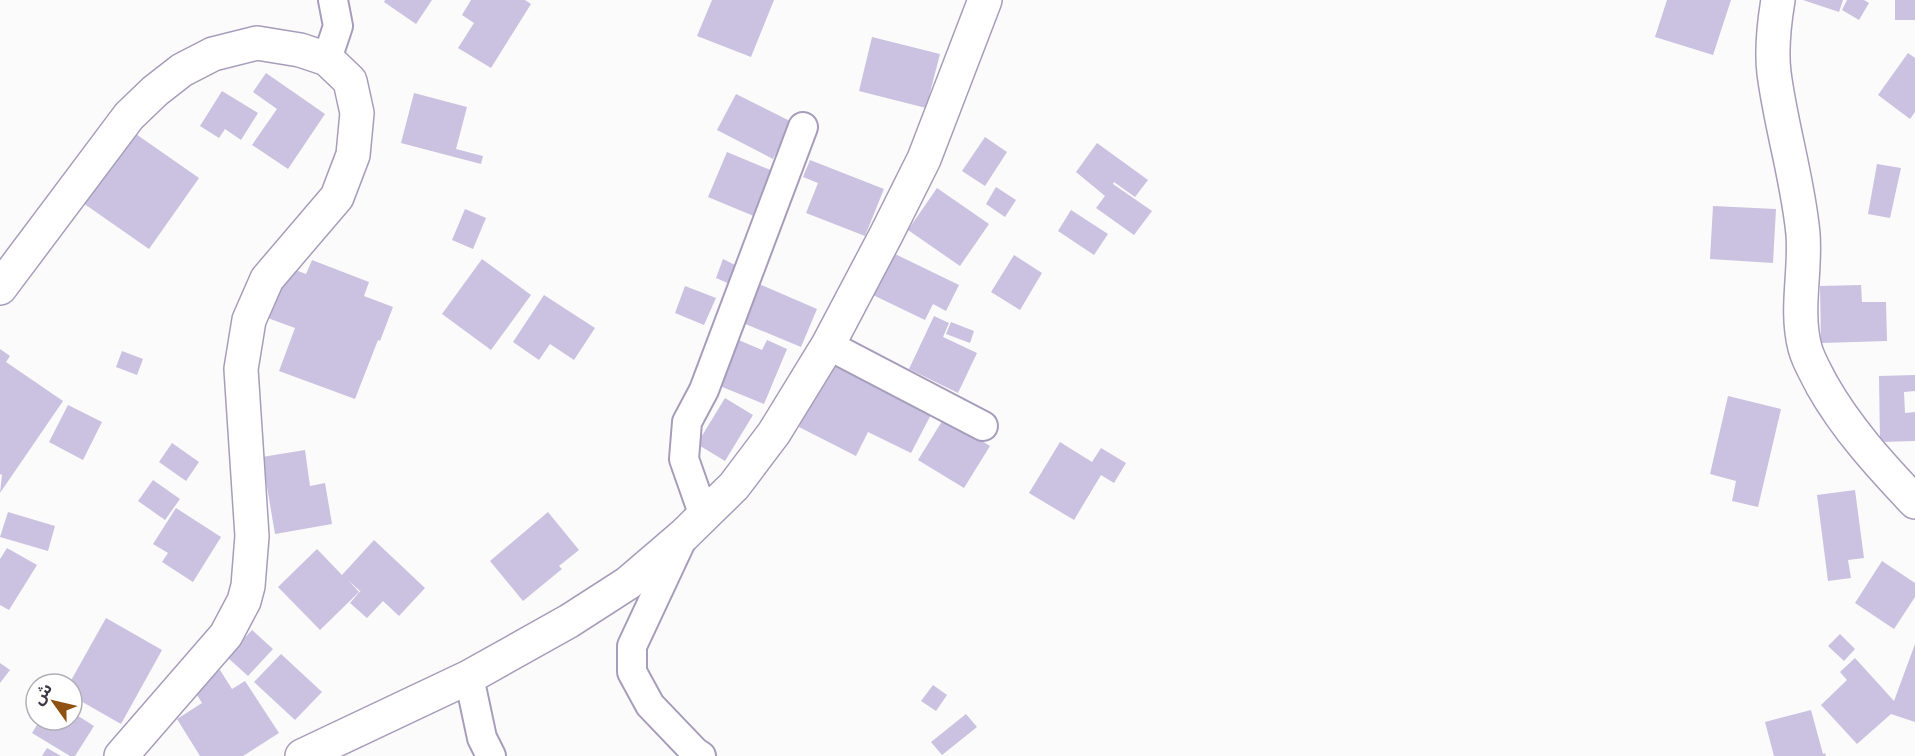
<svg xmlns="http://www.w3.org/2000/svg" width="1915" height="756" font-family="Barlow,'Noto Sans Arabic',sans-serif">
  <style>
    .building { fill: #cbc1e1 }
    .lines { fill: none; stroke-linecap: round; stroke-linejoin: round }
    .street-casing { stroke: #a79dbb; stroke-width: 32 }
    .secondary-casing { stroke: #a79dbb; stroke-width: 36 }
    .street { stroke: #fff; stroke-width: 28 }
    .secondary { stroke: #fff; stroke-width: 33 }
  </style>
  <rect width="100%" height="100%" fill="#fbfbfb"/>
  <g class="building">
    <path d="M 385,0 L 432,0 L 416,24 L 384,2 Z"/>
    <path d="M 471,0 L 525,0 L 531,4 L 491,68 L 458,48 L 474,23 L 462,15 Z"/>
    <path d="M 712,0 L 774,0 L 751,57 L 697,36 Z"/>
    <path d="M 1667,0 L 1731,0 L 1713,55 L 1655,37 Z"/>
    <path d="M 1803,0 L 1843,0 L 1839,12 Z"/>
    <path d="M 1847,0 L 1864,0 L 1869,3 L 1859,20 L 1842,10 Z"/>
    <rect x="1895" y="0" width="20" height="20"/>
    <path d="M 872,37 L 940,54 L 926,108 L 859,91 Z"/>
    <path d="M 1908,53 L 1915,58 L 1915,112 L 1910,119 L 1878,95 Z"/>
    <path d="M 266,73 L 325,114 L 288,169 L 252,145 L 277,109 L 253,92 Z"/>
    <path d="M 222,91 L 258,113 L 241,140 L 225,129 L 219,138 L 200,126 Z"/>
    <path d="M 414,93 L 467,107 L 456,149 L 483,156 L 481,164 L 401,143 Z"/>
    <path d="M 736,94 L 792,122 L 773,159 L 717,130 Z"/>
    <path d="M 133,132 L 199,178 L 149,249 L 83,203 Z"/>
    <path d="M 985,137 L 1007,152 L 985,186 L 962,171 Z"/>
    <path d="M 1097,143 L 1148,180 L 1135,197 L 1114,182 L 1113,184 L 1152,211 L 1134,235 L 1096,208 L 1105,196 L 1076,172 Z"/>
    <path d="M 727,152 L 775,172 L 756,217 L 708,197 Z"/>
    <path d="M 810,160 L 884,189 L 865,236 L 806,213 L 818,183 L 803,177 Z"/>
    <path d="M 1877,164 L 1901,168 L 1890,218 L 1868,214 Z"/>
    <path d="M 996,187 L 1016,200 L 1005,217 L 986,204 Z"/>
    <path d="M 937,188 L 989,224 L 960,266 L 908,230 Z"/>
    <path d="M 1713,206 L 1776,209 L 1773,263 L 1710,259 Z"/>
    <path d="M 465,209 L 486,218 L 473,249 L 452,240 Z"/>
    <path d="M 1071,210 L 1108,234 L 1094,255 L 1058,231 Z"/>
    <path d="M 893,253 L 959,285 L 946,311 L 933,304 L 925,320 L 873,295 Z"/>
    <path d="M 1014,255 L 1042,273 L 1020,310 L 991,292 Z"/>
    <path d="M 482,259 L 531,295 L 491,350 L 442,314 Z"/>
    <path d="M 723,259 L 737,266 L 730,284 L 716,278 Z"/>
    <path d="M 312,260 L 369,282 L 364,296 L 393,307 L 380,341 L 378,340 L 355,399 L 279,371 L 295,328 L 265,317 L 285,266 L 306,274 Z"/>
    <path d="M 759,284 L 817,309 L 801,347 L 743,323 Z"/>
    <path d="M 1861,285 L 1862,302 L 1886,302 L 1887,341 L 1821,343 L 1820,286 Z"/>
    <path d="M 685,286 L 716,298 L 704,325 L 675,313 Z"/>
    <path d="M 544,295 L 595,328 L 574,360 L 550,344 L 539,360 L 513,342 Z"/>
    <path d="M 934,316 L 949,323 L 943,337 L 977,353 L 958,393 L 909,369 Z"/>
    <path d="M 951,322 L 974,331 L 970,343 L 946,334 Z"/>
    <path d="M 734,338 L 762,350 L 767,340 L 787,349 L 764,404 L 715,384 Z"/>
    <path d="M 0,349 L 10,356 L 6,362 L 63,401 L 0,493 L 2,475 L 0,474 Z"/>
    <path d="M 122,351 L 143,359 L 137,375 L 116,367 Z"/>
    <path d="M 834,356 L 935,407 L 911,453 L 868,432 L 856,456 L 799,427 Z"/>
    <path d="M 1915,375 L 1915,391 L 1904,392 L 1905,413 L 1915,412 L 1915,441 L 1880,442 L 1879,376 Z"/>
    <path d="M 1728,396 L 1781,409 L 1758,507 L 1732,501 L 1736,481 L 1710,474 Z"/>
    <path d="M 725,398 L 753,415 L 725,461 L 697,444 Z"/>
    <path d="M 68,405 L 102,422 L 83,460 L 49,442 Z"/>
    <path d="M 944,418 L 990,446 L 964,488 L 918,460 Z"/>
    <path d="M 1060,442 L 1092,462 L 1101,448 L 1126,463 L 1114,483 L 1101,475 L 1074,520 L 1029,493 Z"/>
    <path d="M 172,443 L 199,462 L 186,481 L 159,462 Z"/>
    <path d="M 305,450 L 310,486 L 325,483 L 332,524 L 275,534 L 262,457 Z"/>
    <path d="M 153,480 L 180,499 L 165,520 L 138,501 Z"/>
    <path d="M 1855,490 L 1864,558 L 1848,560 L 1851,578 L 1828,581 L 1817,495 Z"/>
    <path d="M 176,508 L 221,537 L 193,582 L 162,562 L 168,553 L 153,544 Z"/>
    <path d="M 8,512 L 55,526 L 48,551 L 0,537 Z"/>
    <path d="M 548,512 L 579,550 L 559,566 L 562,569 L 523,601 L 490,561 Z"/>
    <path d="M 374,540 L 425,588 L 399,616 L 383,601 L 367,618 L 350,603 L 363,588 L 360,591 L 348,580 L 359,592 L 320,630 L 278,587 L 317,549 L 342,575 Z"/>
    <path d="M 7,548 L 37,565 L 9,610 L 0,605 L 0,559 Z"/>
    <path d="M 1882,561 L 1915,583 L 1915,597 L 1894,629 L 1855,603 Z"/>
    <path d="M 106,618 L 162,650 L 121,724 L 72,696 L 72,684 L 69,684 Z"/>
    <path d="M 252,630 L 273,649 L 248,676 L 227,657 Z"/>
    <path d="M 1840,634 L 1855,649 L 1844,661 L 1828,646 Z"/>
    <path d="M 1915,644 L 1915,722 L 1891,714 L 1857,744 L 1821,705 L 1847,680 L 1840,672 L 1855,658 L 1894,701 Z"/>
    <path d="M 281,654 L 322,692 L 295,720 L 254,682 Z"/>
    <path d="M 0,663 L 10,670 L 0,683 Z"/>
    <path d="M 220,670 L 232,689 L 245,681 L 279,733 L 243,756 L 200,756 L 177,719 L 202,703 L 192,687 Z"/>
    <path d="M 933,685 L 947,695 L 936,711 L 921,701 Z"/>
    <path d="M 1811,710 L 1823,754 L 1825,753 L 1826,756 L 1774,756 L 1765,722 Z"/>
    <path d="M 72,712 L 94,726 L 75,756 L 70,756 L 32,733 L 40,720 L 72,720 Z"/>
    <path d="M 966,714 L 977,727 L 942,755 L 931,742 Z"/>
    <path d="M 47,748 L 61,756 L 42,756 Z"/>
  </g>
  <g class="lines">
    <defs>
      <g id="street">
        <path d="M 327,59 L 338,26 L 333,0"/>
        <path d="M 828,345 L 983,426"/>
        <path d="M 704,516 L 684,459 L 687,422 L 704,390 L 803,127"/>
        <path d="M 683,537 L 632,646 L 632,672 L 650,705 L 695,752 L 701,756"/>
        <path d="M 469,677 L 482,738 L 491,756"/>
      </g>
      <g id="secondary">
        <path d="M 1778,0 C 1774,24 1771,48 1774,73 C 1781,127 1798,180 1803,234 C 1806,272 1795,310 1805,348 C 1808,360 1816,373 1822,385 C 1847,429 1880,465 1915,502"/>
        <path d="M 0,288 L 129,116 L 155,91 L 182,70 L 213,54 L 257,43 L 300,50 L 327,59 L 350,81 L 357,113 L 353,155 L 337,197 L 267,279 L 249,320 L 241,369 L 252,536 L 248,586 L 244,601 L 226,635 L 121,756"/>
        <path d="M 302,756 L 469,677 L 569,621 L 628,583 L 684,535 L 734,486 L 774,433 L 828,345 L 886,235 L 924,159 L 985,0"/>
      </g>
    </defs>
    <use href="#street" class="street-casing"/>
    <use href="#secondary" class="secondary-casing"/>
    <use href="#street" class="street"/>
    <use href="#secondary" class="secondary"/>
  </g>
  <g transform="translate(54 702) rotate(304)"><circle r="28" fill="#ffffff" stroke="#b1afb5" stroke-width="1.5"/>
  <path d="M0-4.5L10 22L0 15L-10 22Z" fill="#8e5113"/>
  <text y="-9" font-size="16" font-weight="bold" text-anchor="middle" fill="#3c3845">ش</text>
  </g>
</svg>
